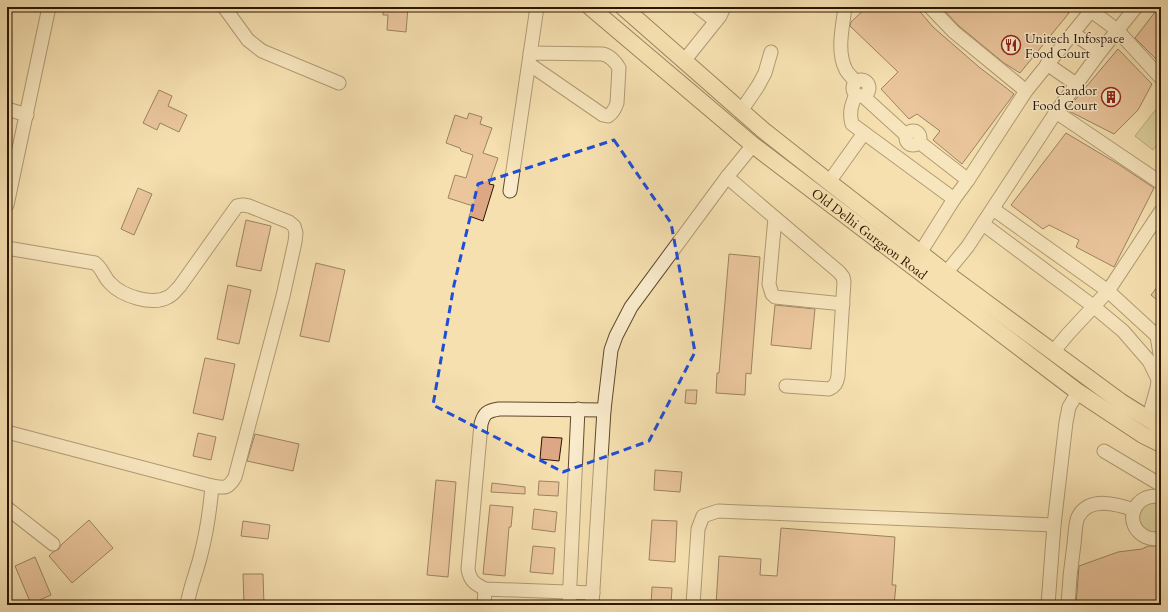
<svg xmlns="http://www.w3.org/2000/svg" width="1168" height="612" font-family="Cardo,serif">
  <style>
    .green { fill: #bec28a; stroke: #746c45 }
    .building { fill: #dda786; stroke: #2b1500 }
    .lines { fill: none; stroke-linecap: round; stroke-linejoin: round }
    .minor-casing { stroke: #5e482c; stroke-width: 15 }
    .major-casing { stroke: #2b1500; stroke-width: 18 }
    .minor { stroke: #f9ebcc; stroke-width: 13 }
    .major { stroke: #f6e0b0; stroke-width: 16 }
    .marked { fill: none; stroke: #1d4ed8; stroke-width: 3; stroke-dasharray: 8 5; stroke-linejoin: round }
    .labels { text-anchor: middle; stroke-width: 3; stroke-linejoin: round; paint-order: stroke }
    .poi-label { font-size: 13px; fill: #2b1500; stroke: #f9ebcc; text-anchor: start }
    .street-label { font-size: 13px; fill: #2b1500; stroke: #f9ebcc }
  </style>
  <rect width="100%" height="100%" fill="#f6e0b0"/>
  <filter id="stains"><feTurbulence type="fractalNoise" baseFrequency=".005" numOctaves="4"/><feColorMatrix values="0 0 0 0 .2 0 0 0 0 .09 0 0 0 0 .02 0 0 0 .5 -.17"/></filter>
  <radialGradient id="worn" r=".72"><stop offset=".6" stop-color="#630" stop-opacity="0"/><stop offset="1" stop-color="#630" stop-opacity=".3"/></radialGradient>
  <g class="green">
    <path d="M 1157,108 L 1161,111 L 1161,139 L 1153,150 L 1135,136 Z"/>
    <path d="M 1161,499 L 1161,535 L 1139,529 L 1138,507 Z"/>
  </g>
  <g class="building">
    <path d="M 383,7 L 408,7 L 406,32 L 387,30 L 388,15 L 383,15 Z"/>
    <path d="M 867,7 L 916,7 L 933,27 L 979,67 L 1014,94 L 962,164 L 933,140 L 940,131 L 917,114 L 909,119 L 881,89 L 898,72 L 850,26 L 851,22 Z"/>
    <path d="M 941,7 L 1060,7 L 1069,13 L 1020,73 L 1004,63 L 959,26 Z"/>
    <path d="M 1159,7 L 1161,7 L 1161,64 L 1135,38 Z"/>
    <path d="M 1118,49 L 1152,84 L 1138,110 L 1114,134 L 1067,110 L 1075,100 Z"/>
    <path d="M 159,90 L 172,96 L 168,106 L 187,115 L 179,132 L 160,123 L 157,130 L 143,123 Z"/>
    <path d="M 469,113 L 482,117 L 480,124 L 492,128 L 483,153 L 498,158 L 489,184 L 494,185 L 483,221 L 469,216 L 473,206 L 448,198 L 455,175 L 466,178 L 473,155 L 461,151 L 460,148 L 446,143 L 455,115 L 467,119 Z"/>
    <path d="M 1066,133 L 1118,164 L 1154,188 L 1114,267 L 1076,247 L 1079,240 L 1049,225 L 1043,229 L 1011,205 Z"/>
    <path d="M 138,188 L 152,194 L 134,235 L 121,229 Z"/>
    <path d="M 246,220 L 271,226 L 261,271 L 236,266 Z"/>
    <path d="M 729,254 L 760,257 L 751,374 L 746,373 L 745,395 L 716,393 L 717,373 L 719,373 Z"/>
    <path d="M 316,263 L 345,270 L 329,342 L 300,336 Z"/>
    <path d="M 1161,282 L 1161,303 L 1151,295 Z"/>
    <path d="M 228,285 L 251,290 L 239,344 L 217,339 Z"/>
    <path d="M 775,305 L 815,309 L 811,349 L 771,345 Z"/>
    <path d="M 205,358 L 235,364 L 223,420 L 193,413 Z"/>
    <path d="M 686,390 L 697,390 L 696,404 L 685,403 Z"/>
    <path d="M 198,433 L 216,437 L 211,460 L 193,456 Z"/>
    <path d="M 255,434 L 299,444 L 293,471 L 247,461 Z"/>
    <path d="M 542,437 L 562,438 L 559,461 L 540,459 Z"/>
    <path d="M 655,470 L 682,472 L 680,492 L 654,490 Z"/>
    <path d="M 436,480 L 456,482 L 448,577 L 427,575 Z"/>
    <path d="M 539,481 L 559,482 L 558,496 L 538,495 Z"/>
    <path d="M 492,483 L 525,487 L 525,494 L 491,492 Z"/>
    <path d="M 490,505 L 513,507 L 511,527 L 509,527 L 505,576 L 483,574 Z"/>
    <path d="M 534,509 L 557,512 L 555,532 L 532,529 Z"/>
    <path d="M 89,520 L 113,548 L 72,583 L 49,556 L 53,552 L 59,549 L 61,545 Z"/>
    <path d="M 652,520 L 677,521 L 675,562 L 649,560 Z"/>
    <path d="M 243,521 L 270,525 L 268,539 L 241,536 Z"/>
    <path d="M 781,528 L 895,537 L 892,585 L 896,585 L 894,605 L 716,605 L 719,556 L 761,559 L 760,575 L 777,576 Z"/>
    <path d="M 533,546 L 555,548 L 553,574 L 530,572 Z"/>
    <path d="M 1148,546 L 1161,546 L 1161,605 L 1076,605 L 1079,566 L 1118,552 L 1142,549 Z"/>
    <path d="M 35,557 L 51,595 L 31,604 L 15,566 Z"/>
    <path d="M 243,574 L 263,574 L 264,605 L 244,605 Z"/>
    <path d="M 652,587 L 672,588 L 671,605 L 651,605 Z"/>
  </g>
  <g class="lines">
    <defs>
      <g id="minor">
        <path d="M 224,7 L 248,40 L 262,51 L 339,83"/>
        <path d="M 698,7 L 716,21"/>
        <path d="M 845,7 C 843,26 836,51 846,70 C 848,74 853,78 856,82"/>
        <path d="M 930,7 L 954,32 L 1026,91"/>
        <path d="M 1086,7 L 1117,30 L 1161,78"/>
        <path d="M 1073,33 L 1100,52"/>
        <path d="M 684,61 L 720,16 L 724,7"/>
        <path d="M 529,64 L 603,115 L 608,116 C 613,113 615,109 617,103 L 619,68 C 616,62 609,55 602,54 L 530,53"/>
        <path d="M 1047,64 L 1076,84"/>
        <circle cx="861" cy="88" r="8"/>
        <path d="M 856,95 C 851,105 849,113 852,124 L 954,199"/>
        <path d="M 863,96 L 906,135"/>
        <path d="M 7,109 L 27,115"/>
        <path d="M 741,111 L 758,86 L 765,73 L 771,52"/>
        <path d="M 1056,112 L 1161,183"/>
        <circle cx="913" cy="138" r="7"/>
        <path d="M 919,142 L 968,180 L 954,199 L 920,253"/>
        <path d="M 727,177 L 839,272 L 843,277 L 844,282 L 838,376 C 837,383 835,386 829,389 L 786,386"/>
        <path d="M 968,180 L 1026,91 L 1094,7"/>
        <path d="M 829,182 L 864,133"/>
        <path d="M 510,191 L 537,7"/>
        <path d="M 7,205 L 49,7"/>
        <path d="M 993,209 L 1108,291 L 1157,336"/>
        <path d="M 775,218 L 769,284 L 772,294 L 775,297 L 843,304"/>
        <path d="M 983,224 L 1093,306 L 1123,331 L 1149,361 L 1158,379"/>
        <path d="M 7,248 L 95,263 C 102,268 104,277 110,283 C 122,296 152,306 168,297 C 173,295 176,290 180,286 L 237,206 L 243,205 L 249,206 L 289,222 L 294,226 L 296,233 L 295,242 L 283,296 L 235,477 C 228,489 225,488 212,486 L 7,432"/>
        <path d="M 946,273 L 968,246 L 1056,112 L 1100,52 L 1136,7"/>
        <path d="M 1053,352 L 1068,334 L 1108,291 L 1161,211"/>
        <path d="M 1148,420 L 1157,388 L 1161,360 L 1157,336 L 1161,329"/>
        <path d="M 1104,451 L 1161,485"/>
        <path d="M 1161,497 C 1134,491 1121,525 1146,537 C 1150,539 1156,539 1161,538"/>
        <path d="M 7,508 L 53,544"/>
        <path d="M 593,593 L 485,589 C 475,584 470,581 468,569 L 481,424 C 484,413 487,411 499,409 L 604,410"/>
        <path d="M 187,605 C 190,587 197,571 201,554 C 207,531 210,509 212,486"/>
        <path d="M 484,605 L 485,589"/>
        <path d="M 569,605 L 578,409"/>
        <path d="M 592,605 L 604,410 L 611,350 L 616,336 L 631,307 L 727,177 L 753,145"/>
        <path d="M 693,605 L 698,529 L 703,516 L 718,511 L 1054,525"/>
        <path d="M 1048,605 L 1054,525 L 1066,422 L 1069,407 L 1078,392"/>
        <path d="M 1068,605 C 1069,584 1071,564 1074,544 C 1075,537 1075,523 1078,517 C 1089,496 1117,504 1134,510"/>
      </g>
      <g id="major">
        <path id="s1" d="M 590,7 L 753,145 L 1078,392 L 1143,435 L 1161,444"/>
        <path d="M 623,7 L 763,130 L 829,182 L 946,273 L 1121,402 L 1161,427"/>
      </g>
    </defs>
    <use href="#minor" class="minor-casing"/>
    <use href="#major" class="major-casing"/>
    <use href="#minor" class="minor"/>
    <use href="#major" class="major"/>
  </g>
  <path d="M0 0H1168V612H0ZM 614,140 L 671,223 L 695,352 L 649,441 L 563,472 L 433,405 L 454,285 L 478,184 Z" fill="#f6e0b0" fill-opacity=".55" fill-rule="evenodd"/>
  <path class="marked" d="M 614,140 L 671,223 L 695,352 L 649,441 L 563,472 L 433,405 L 454,285 L 478,184 Z"/>
  <defs>
    <symbol id="restaurant-ring" viewBox="-11 -11 22 22"><circle r="9.5" fill="#f9ebcc" stroke="#8f2418" stroke-width="1.5"/><path d="M-5-6h1v4h1v-4h1v4h1v-4h1v5L-1.5 .5V6h-2V.5L-5-1ZM5-6V6H3V1.5H1.5Q1.5-4 5-6Z" fill="#8f2418"/></symbol>
    <symbol id="building-ring" viewBox="-11 -11 22 22"><circle r="9.5" fill="#f9ebcc" stroke="#8f2418" stroke-width="1.5"/><path d="M-4-6H4V6H1V3H-1V6H-4ZM-2.5-4.3h1.7v1.8h-1.7ZM.8-4.3h1.7v1.8H.8ZM-2.5-1h1.7V.8h-1.7ZM.8-1h1.7V.8H.8Z" fill="#8f2418"/></symbol>
  </defs>
  <g fill-rule="evenodd">
    <use href="#restaurant-ring" x="1000" y="34" width="22" height="22"/>
    <use href="#building-ring" x="1100" y="86" width="22" height="22"/>
  </g>
  <g class="labels">
    <g class="poi-label">
      <text x="1025" y="43">Unitech Infospace<tspan x="1025" dy="15">Food Court</tspan></text>
      <text x="1097" y="95" text-anchor="end">Candor<tspan x="1097" dy="15">Food Court</tspan></text>
    </g>
    <g class="street-label">
      <text dy="5" stroke="none"><textPath href="#s1" startOffset="360">Old Delhi Gurgaon Road</textPath></text>
    </g>
  </g>
  <rect width="1168" height="612" fill="none" stroke="#f6e0b0" stroke-width="24"/>
  <rect x="8" y="8" width="1152" height="596" fill="none" stroke="#2b1500" stroke-width="2"/>
  <rect x="12" y="12" width="1144" height="588" fill="none" stroke="#2b1500"/>
  <rect width="100%" height="100%" filter="url(#stains)"/>
  <rect width="100%" height="100%" fill="url(#worn)"/>
</svg>
